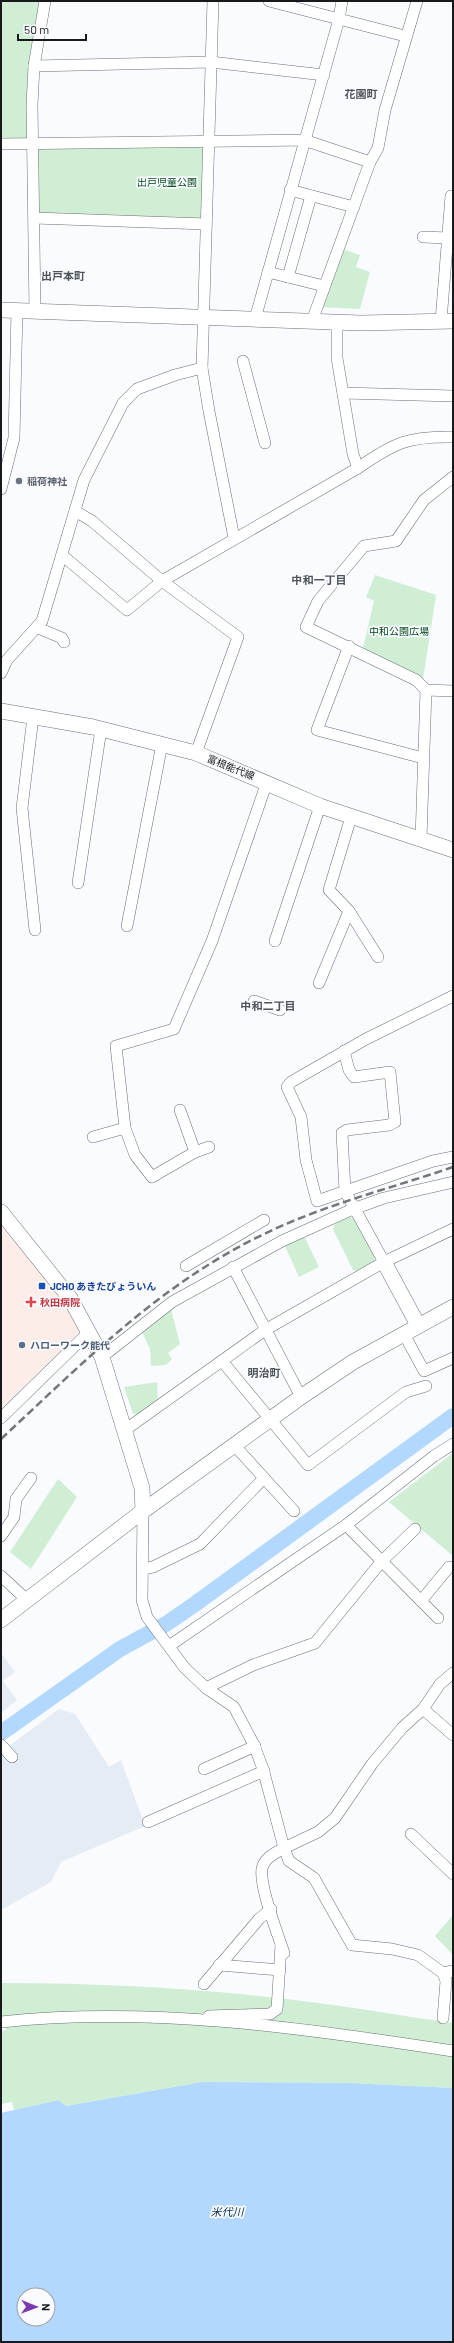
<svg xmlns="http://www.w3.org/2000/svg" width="454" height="2343" font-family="Barlow,'Noto Sans JP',sans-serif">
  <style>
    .built { fill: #e5ecf4 }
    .medical { fill: #fdede9 }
    .green { fill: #d0eed4 }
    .water { fill: #b2d8fe; fill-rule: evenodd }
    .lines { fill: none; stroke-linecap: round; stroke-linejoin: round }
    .river { stroke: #b2d8fe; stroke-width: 16 }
    .street-casing { stroke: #6a7076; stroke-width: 12 }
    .secondary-casing { stroke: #6a7076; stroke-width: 16 }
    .street { stroke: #fff; stroke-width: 11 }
    .secondary { stroke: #fff; stroke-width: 15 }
    .rail { stroke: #747679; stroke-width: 2.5; stroke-dasharray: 8 4; stroke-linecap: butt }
    .worship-dot { fill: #6b7280; stroke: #f9fbfe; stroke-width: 1.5 }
    .transit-dot { fill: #1a4fb4; stroke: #f9fbfe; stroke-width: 1.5 }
    .health-dot { fill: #e0444e; stroke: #f9fbfe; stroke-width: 1.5 }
    .service-dot { fill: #5c6f8a; stroke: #f9fbfe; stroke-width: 1.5 }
    .labels { text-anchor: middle; stroke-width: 3.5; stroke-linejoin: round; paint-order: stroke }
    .park-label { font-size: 10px; fill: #05491e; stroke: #f9fbfe }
    .worship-label { font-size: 10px; font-weight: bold; fill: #5b616d; stroke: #f9fbfe; text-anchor: start }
    .street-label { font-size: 10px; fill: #17191c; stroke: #f9fbfe }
    .transit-label { font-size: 10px; font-weight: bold; fill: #164399; stroke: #f9fbfe; text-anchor: start }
    .health-label { font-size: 10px; font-weight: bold; fill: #be3a42; stroke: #f9fbfe; text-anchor: start }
    .service-label { font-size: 10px; font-weight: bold; fill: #4e5e75; stroke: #f9fbfe; text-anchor: start }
    .neighbourhood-label { font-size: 11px; font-weight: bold; fill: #4f545a; stroke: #f9fbfe }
    .water-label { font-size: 11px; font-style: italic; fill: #083255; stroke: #f9fbfe }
  </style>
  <rect width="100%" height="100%" fill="#f9fbfe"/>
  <g class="built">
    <path d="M 1,1653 L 15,1672 L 3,1681 L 17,1700 L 1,1713 Z"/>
    <path d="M 59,1709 L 75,1714 L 109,1767 L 121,1760 L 145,1826 L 61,1862 L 51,1882 L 1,1910 L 1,1752 Z"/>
  </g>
  <path class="medical" d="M 1,1226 L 42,1273 L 81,1331 L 1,1408 Z"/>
  <g class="green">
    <path d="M 1,1 L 42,1 L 29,136 L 26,140 L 1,141 Z"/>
    <path d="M 203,146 L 205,151 L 201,220 L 40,214 L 37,210 L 36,152 L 40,147 Z"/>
    <path d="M 342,249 L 360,255 L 356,267 L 370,272 L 360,309 L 320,307 Z"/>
    <path d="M 375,575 L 436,595 L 423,679 L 363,648 L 374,601 L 366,597 Z"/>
    <path d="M 350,1217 L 355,1219 L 375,1257 L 374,1261 L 357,1271 L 353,1270 L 333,1229 L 335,1224 Z"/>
    <path d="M 304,1236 L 319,1267 L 299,1277 L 284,1244 Z"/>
    <path d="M 171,1309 L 180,1344 L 168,1353 L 172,1359 L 166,1365 L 151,1366 L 150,1349 L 142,1332 Z"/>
    <path d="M 157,1382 L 158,1402 L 138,1415 L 133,1414 L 124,1387 Z"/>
    <path d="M 453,1453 L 453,1556 L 389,1502 Z"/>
    <path d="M 58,1479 L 77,1497 L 31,1569 L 10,1552 Z"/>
    <path d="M 453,1915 L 453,1955 L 435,1936 Z"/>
    <path d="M 1,1983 C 137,1983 271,1993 405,2016 C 421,2019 437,2020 453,2023 L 453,2088 L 350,2083 L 202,2082 L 66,2106 L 58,2100 L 14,2110 L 12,2102 L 1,2104 L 1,2031 L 6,2030 L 4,2018 L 1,2018 Z"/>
  </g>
  <path class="water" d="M 202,2082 L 350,2083 L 453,2088 L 453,2342 L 1,2342 L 1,2113 L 58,2100 L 66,2106 ZM 24,2295 L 48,2295 L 48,2319 L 24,2319 Z"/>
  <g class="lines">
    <path class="river" d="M 1,1733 L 120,1649 L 166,1624 L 195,1604 L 453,1416"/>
    <defs>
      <g id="street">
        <path d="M 213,1 L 202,368 L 209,411 L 234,538"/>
        <path d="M 269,1 L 405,36"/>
        <path d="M 34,66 L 211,62 L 324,75"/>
        <path d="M 1,144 L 304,140 L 370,162"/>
        <path d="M 290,190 L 354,207"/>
        <path d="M 34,218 L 206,224"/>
        <path d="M 423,237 L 448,238"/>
        <path d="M 268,272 L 324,286"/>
        <path d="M 288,277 L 311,196"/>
        <path d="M 35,311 L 32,105 L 34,66 L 45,1"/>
        <path d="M 255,319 L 339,19 L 342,1"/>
        <path d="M 312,321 L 370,162 L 378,148 L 385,110 L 417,1"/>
        <path d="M 441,321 L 451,196"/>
        <path d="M 337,322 L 337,358 L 353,454 L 358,468"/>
        <path d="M 243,361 L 265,443"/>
        <path d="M 343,393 L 453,396"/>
        <path d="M 1,489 L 14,438 L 17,310"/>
        <path d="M 75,511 L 92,521 L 162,581 L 238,637 L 196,753"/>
        <path d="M 62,555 L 127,610 L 162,581 L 358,468 C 394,443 408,436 453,437"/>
        <path d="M 38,628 L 62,638 L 64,642"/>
        <path d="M 349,646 L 317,730 L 423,758"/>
        <path d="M 1,673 L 7,660 L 42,621 L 84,480 L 123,403 L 137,389 L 175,375 L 202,368"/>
        <path d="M 426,690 L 453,691"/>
        <path d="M 33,717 L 22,808 L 35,930"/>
        <path d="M 351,817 L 329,890 L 349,911 L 378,957"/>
        <path d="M 421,839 L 426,690 L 416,680 L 306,627 L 318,601 L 364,546 L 396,541 L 424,500 L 453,477"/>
        <path d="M 78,883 L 101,729"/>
        <path d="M 127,926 L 162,744"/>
        <path d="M 275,941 L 320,806"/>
        <path d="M 319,983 L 349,911"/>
        <path d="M 453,996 L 366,1039 L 291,1082 L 287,1087 L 301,1117 L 306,1160 L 317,1201 L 433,1161 L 453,1157"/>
        <path d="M 254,1001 L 280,1010"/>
        <path d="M 344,1051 L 349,1070 L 354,1077 L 390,1072 L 395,1122 L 389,1125 L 347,1130 L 342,1133 L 345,1191 L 384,1262"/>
        <path d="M 180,1110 L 195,1152"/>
        <path d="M 93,1137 L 125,1128"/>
        <path d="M 209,1147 L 195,1152 L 152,1177 L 135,1155 L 125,1128 L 116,1046 L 174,1029 L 212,941 L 267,782"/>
        <path d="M 186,1266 L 264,1220"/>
        <path d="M 233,1267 L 301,1397"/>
        <path d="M 404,1334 L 424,1371 L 453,1358"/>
        <path d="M 102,1357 L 172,1302 L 282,1241 L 353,1209 L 384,1198 L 453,1182"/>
        <path d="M 222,1361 L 308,1465 L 406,1392 L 426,1386"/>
        <path d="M 1,1418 L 89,1332"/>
        <path d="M 125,1430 L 265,1330 L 384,1262 L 453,1229"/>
        <path d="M 235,1446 L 294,1511"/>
        <path d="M 143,1511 L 142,1600 L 147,1617 L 184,1667 L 206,1688 L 234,1707 L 254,1745 L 263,1769 L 284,1848 C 275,1853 264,1858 262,1869 C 259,1886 278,1935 284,1953"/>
        <path d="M 346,1525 L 438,1618"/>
        <path d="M 1,1536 L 14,1517 L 16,1499 L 31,1478"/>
        <path d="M 143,1569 L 153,1567 L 200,1544 L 264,1478"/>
        <path d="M 1,1576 L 27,1600"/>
        <path d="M 421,1601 L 449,1567"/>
        <path d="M 169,1646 L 346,1525 L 434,1456 L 453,1444"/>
        <path d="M 206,1688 L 253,1665 L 315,1643 L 381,1562 L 415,1529"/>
        <path d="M 423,1709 L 440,1684 L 453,1673"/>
        <path d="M 453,1735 L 423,1709 L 402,1728 L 372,1764 L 335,1818 L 318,1832 L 284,1848 L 289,1861 L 314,1878 L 352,1945 L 392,1949 L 418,1955 L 443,1973 L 453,1971"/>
        <path d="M 1,1745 L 12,1757"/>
        <path d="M 204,1769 L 255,1746"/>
        <path d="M 148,1822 L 264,1771"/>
        <path d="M 411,1834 L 453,1874"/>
        <path d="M 219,1965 L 280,1970"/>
        <path d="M 443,1973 L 446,1981 L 443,2018"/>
        <path d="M 204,1984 L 259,1919 L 271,1909"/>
        <path d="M 209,2016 L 270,2014 L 277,2009 L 281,1945"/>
        <path d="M 1,2022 C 152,2006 304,2028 453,2051"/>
      </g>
      <g id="secondary">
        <path d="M 1,310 L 361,323 L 453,321"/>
        <path d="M 1,711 L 93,727 L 196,753 L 320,806 L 453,850"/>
        <path d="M 1,1212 L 70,1298 L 102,1357 L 142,1488 L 143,1511"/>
        <path d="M 384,1262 L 418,1325"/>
        <path d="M 1,1620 L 143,1511 L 301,1397 L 353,1362 L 453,1307"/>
      </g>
    </defs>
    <use href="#street" class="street-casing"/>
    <use href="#secondary" class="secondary-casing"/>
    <use href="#street" class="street"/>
    <use href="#secondary" class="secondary"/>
    <path class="rail" d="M 1,1439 C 84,1362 159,1285 262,1235 C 323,1205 389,1189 453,1167"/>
  </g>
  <circle class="worship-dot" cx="19" cy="481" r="4"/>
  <rect class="transit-dot" x="38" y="1282" width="8" height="8" rx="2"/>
  <path class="health-dot" d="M29 1296h4v4h4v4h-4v4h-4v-4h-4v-4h4z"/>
  <circle class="service-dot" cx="22" cy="1345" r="4"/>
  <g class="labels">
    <g class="park-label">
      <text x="167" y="186">出戸児童公園</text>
      <text x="399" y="635">中和公園広場</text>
    </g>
    <g class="worship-label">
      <text x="27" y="485">稲荷神社</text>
    </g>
    <g class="street-label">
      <text transform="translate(231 767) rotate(22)" y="4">富根能代線</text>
    </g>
    <g class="transit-label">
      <text x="50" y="1290">JCHO あきたびょういん</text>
    </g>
    <g class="health-label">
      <text x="40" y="1306">秋田病院</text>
    </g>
    <g class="service-label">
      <text x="30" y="1349">ハローワーク能代</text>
    </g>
    <g class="neighbourhood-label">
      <text x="361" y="98">花園町</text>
      <text x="63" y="280">出戸本町</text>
      <text x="319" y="584">中和一丁目</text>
      <text x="268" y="1010">中和二丁目</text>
      <text x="264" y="1377">明治町</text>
    </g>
    <g class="water-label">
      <text x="227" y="2216">米代川</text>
    </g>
  </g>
  <rect width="454" height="2343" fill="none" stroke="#17191c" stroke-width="4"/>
  <g transform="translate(36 2307) rotate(91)"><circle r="19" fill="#f9fbfe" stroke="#9fa1a4"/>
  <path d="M0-3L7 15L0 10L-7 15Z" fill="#7d3aae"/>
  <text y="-6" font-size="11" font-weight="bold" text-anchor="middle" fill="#17191c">N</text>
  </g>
  <path d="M18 34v6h68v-6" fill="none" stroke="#17191c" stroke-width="2"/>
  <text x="24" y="34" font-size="12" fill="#17191c" stroke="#f9fbfe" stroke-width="3" paint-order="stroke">50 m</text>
</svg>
